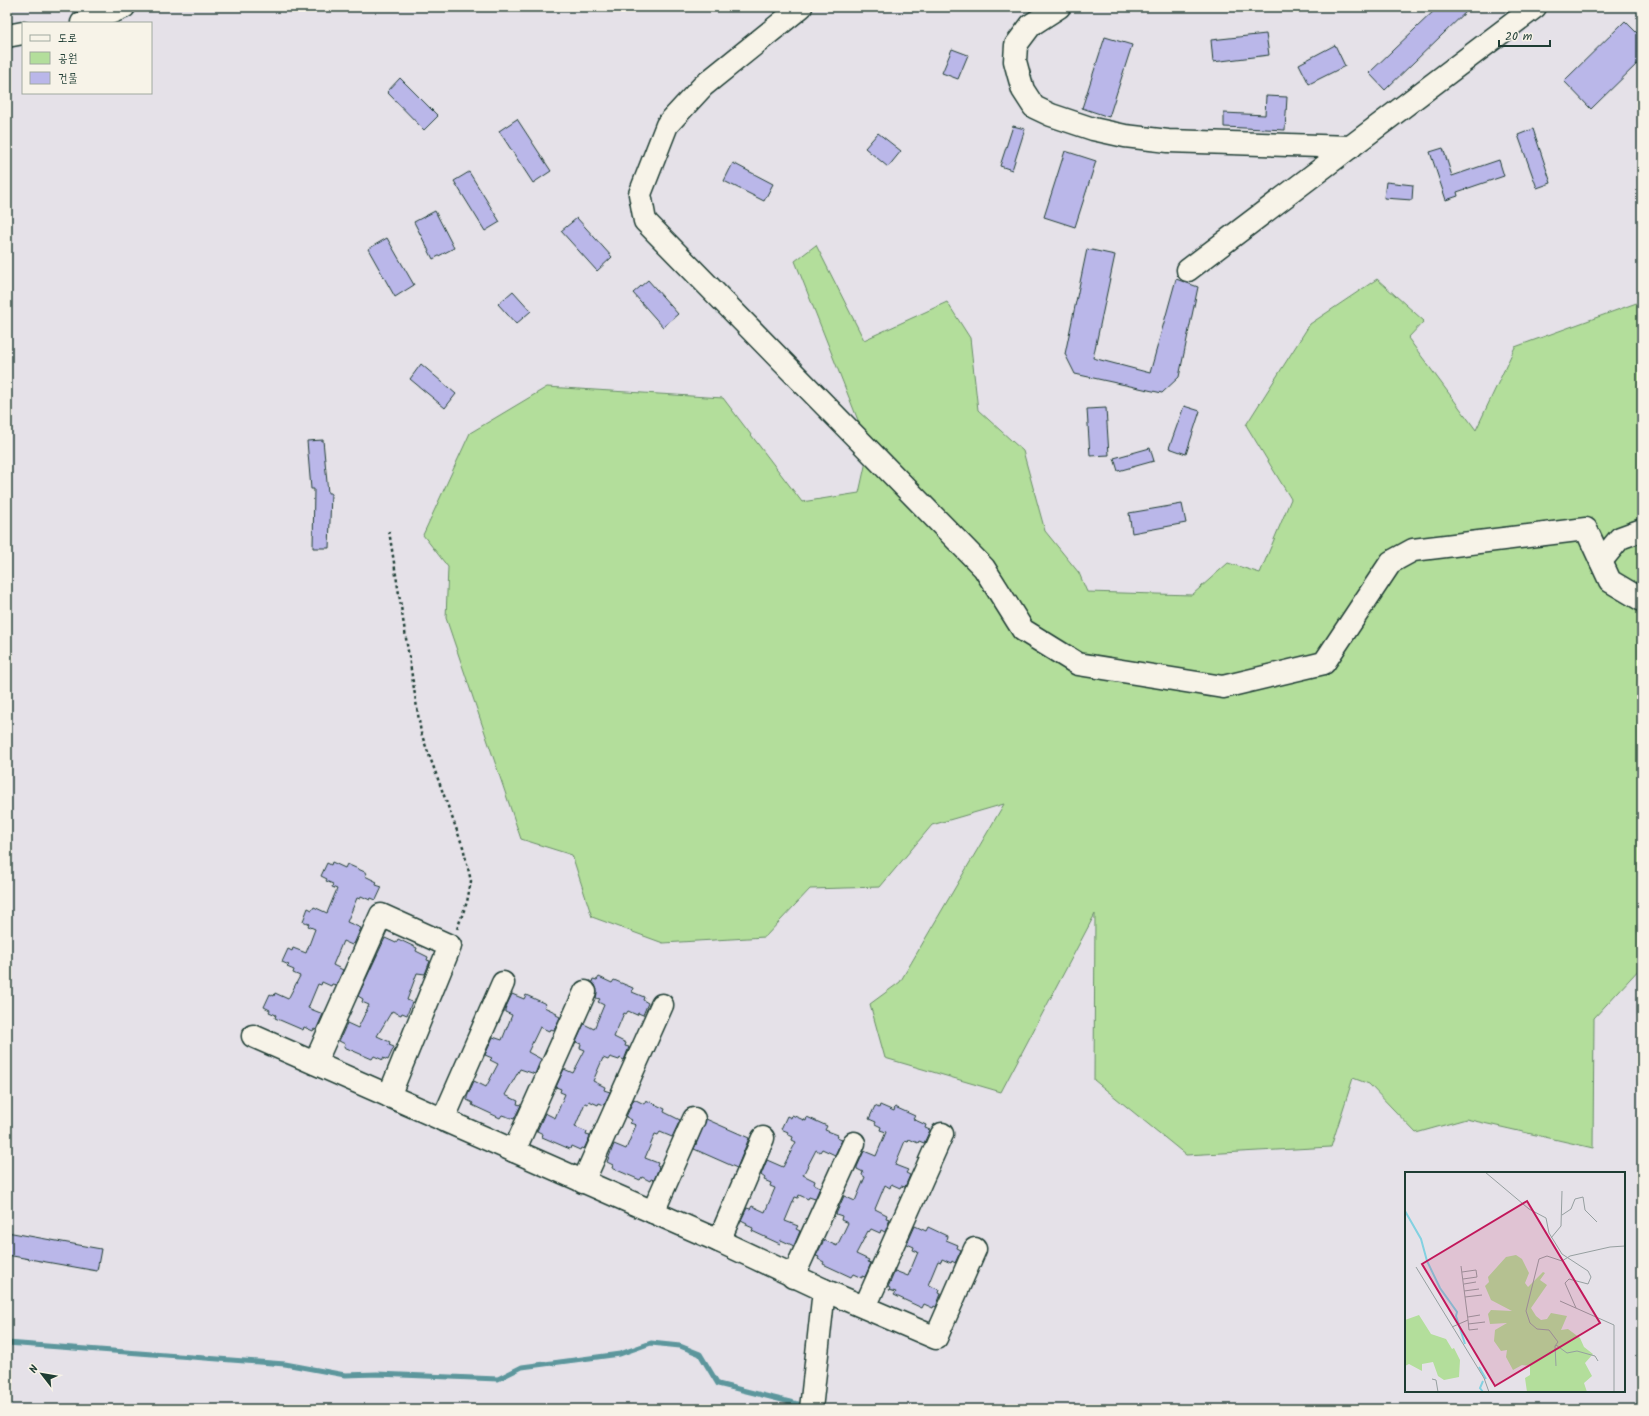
<svg xmlns="http://www.w3.org/2000/svg" width="1649" height="1416" font-family="Kalam,'Poor Story',sans-serif">
  <style>
    .green { fill: #b3de9b; stroke: #698e68 }
    .lines { fill: none; stroke-linecap: round; stroke-linejoin: round }
    .stream { stroke: #5b969c; stroke-width: 5 }
    .building { fill: #bab7e9; stroke: #1f3d34 }
    .minor-casing { stroke: #1f3d34; stroke-width: 25 }
    .path { stroke: #1f3d34; stroke-width: 2.5; stroke-dasharray: 3 3; stroke-linecap: butt }
    .minor { stroke: #f7f3e8; stroke-width: 22 }
    .inset-river { fill: none; stroke: #83d1e1; stroke-width: 2 }
    .inset-road { fill: none; stroke: #969fa0; stroke-width: 1 }
    .view { fill: #c2185b; fill-opacity: 0.15; stroke: #c2185b; stroke-width: 2 }
    .inset-edge { fill: none; stroke: #1f3d34; stroke-width: 2 }
  </style>
  <rect width="100%" height="100%" fill="#e5e1e8"/>
  <filter id="ink" filterUnits="userSpaceOnUse"><feTurbulence type="fractalNoise" baseFrequency=".025" numOctaves="2"/><feDisplacementMap in="SourceGraphic" scale="8" xChannelSelector="R" yChannelSelector="G"/><feConvolveMatrix kernelMatrix="1 2 1 2 8 2 1 2 1" color-interpolation-filters="sRGB"/></filter>
  <g filter="url(#ink)">
    <path class="green" d="M 816,245 L 864,340 L 947,302 L 970,338 L 978,410 L 1023,451 L 1045,531 L 1079,573 L 1087,592 L 1192,595 L 1228,563 L 1260,573 L 1291,499 L 1246,425 L 1310,324 L 1377,279 L 1424,321 L 1408,338 L 1476,430 L 1515,347 L 1642,301 L 1642,966 L 1594,1018 L 1593,1148 L 1466,1119 L 1416,1133 L 1369,1084 L 1353,1078 L 1331,1147 L 1186,1155 L 1094,1080 L 1095,914 L 1001,1092 L 885,1058 L 870,1004 L 900,982 L 1004,804 L 932,825 L 880,887 L 810,889 L 765,937 L 663,943 L 592,917 L 572,855 L 521,839 L 446,618 L 448,567 L 423,535 L 470,433 L 547,387 L 723,398 L 802,502 L 859,493 L 869,448 L 795,261 Z"/>
    <g class="lines">
      <path class="stream" d="M 7,1343 L 285,1364 L 345,1375 L 377,1374 L 498,1379 L 522,1367 L 620,1354 L 651,1343 L 680,1346 L 700,1354 L 718,1384 L 806,1406"/>
    </g>
    <g class="building">
      <path d="M 1438,7 L 1471,7 L 1385,90 L 1369,73 Z"/>
      <path d="M 1625,21 L 1642,38 L 1642,59 L 1591,109 L 1564,81 Z"/>
      <path d="M 1266,34 L 1269,55 L 1213,62 L 1211,40 Z"/>
      <path d="M 1105,37 L 1132,45 L 1109,117 L 1082,108 Z"/>
      <path d="M 1335,45 L 1345,66 L 1309,84 L 1299,64 Z"/>
      <path d="M 952,49 L 968,55 L 958,79 L 942,73 Z"/>
      <path d="M 400,78 L 438,116 L 424,130 L 387,92 Z"/>
      <path d="M 1266,96 L 1287,97 L 1285,130 L 1224,127 L 1224,113 L 1265,115 Z"/>
      <path d="M 517,119 L 551,171 L 533,183 L 499,131 Z"/>
      <path d="M 1013,126 L 1025,129 L 1012,170 L 1000,166 Z"/>
      <path d="M 1533,129 L 1551,183 L 1537,188 L 1518,135 Z"/>
      <path d="M 878,133 L 901,151 L 888,167 L 865,148 Z"/>
      <path d="M 1443,148 L 1452,176 L 1499,160 L 1504,176 L 1457,192 L 1458,196 L 1446,200 L 1430,152 Z"/>
      <path d="M 1065,151 L 1096,161 L 1075,227 L 1044,217 Z"/>
      <path d="M 733,163 L 773,184 L 764,201 L 724,181 Z"/>
      <path d="M 469,172 L 500,222 L 485,231 L 454,181 Z"/>
      <path d="M 1386,182 L 1413,185 L 1412,200 L 1384,198 Z"/>
      <path d="M 435,211 L 454,248 L 433,259 L 414,222 Z"/>
      <path d="M 577,218 L 612,257 L 597,271 L 561,231 Z"/>
      <path d="M 387,238 L 414,285 L 395,297 L 368,249 Z"/>
      <path d="M 1087,249 L 1115,255 L 1093,358 L 1150,373 L 1176,279 L 1198,287 L 1179,377 L 1162,393 L 1075,374 L 1065,354 Z"/>
      <path d="M 648,280 L 678,314 L 663,327 L 633,293 Z"/>
      <path d="M 513,291 L 531,311 L 516,324 L 498,304 Z"/>
      <path d="M 421,364 L 456,394 L 445,408 L 410,379 Z"/>
      <path d="M 1184,406 L 1200,411 L 1186,454 L 1169,448 Z"/>
      <path d="M 1106,408 L 1109,455 L 1090,456 L 1087,409 Z"/>
      <path d="M 323,440 L 328,493 L 331,493 L 329,548 L 313,548 L 314,489 L 311,489 L 307,441 Z"/>
      <path d="M 1150,448 L 1154,461 L 1118,471 L 1114,458 Z"/>
      <path d="M 1182,504 L 1186,523 L 1132,533 L 1129,513 Z"/>
      <path d="M 332,862 L 345,868 L 347,864 L 367,873 L 365,876 L 377,882 L 376,885 L 382,887 L 376,900 L 371,898 L 370,900 L 361,896 L 360,899 L 357,898 L 347,922 L 361,928 L 354,944 L 353,943 L 352,945 L 343,941 L 333,965 L 343,970 L 336,985 L 332,984 L 331,986 L 322,982 L 321,985 L 318,984 L 308,1008 L 323,1014 L 316,1030 L 314,1029 L 313,1031 L 304,1027 L 303,1030 L 275,1018 L 276,1015 L 269,1012 L 270,1010 L 264,1007 L 270,994 L 274,996 L 275,993 L 288,999 L 300,976 L 293,973 L 294,970 L 287,967 L 289,965 L 282,962 L 288,949 L 292,951 L 293,948 L 306,953 L 315,929 L 308,926 L 309,924 L 303,921 L 308,908 L 312,910 L 314,907 L 327,913 L 337,889 L 332,887 L 333,884 L 326,881 L 327,879 L 321,876 L 327,863 L 331,865 Z"/>
      <path d="M 385,938 L 396,943 L 398,939 L 417,948 L 416,951 L 428,957 L 427,960 L 430,961 L 425,974 L 417,973 L 407,1000 L 412,1002 L 407,1015 L 402,1013 L 401,1015 L 392,1011 L 377,1036 L 390,1042 L 389,1045 L 394,1047 L 388,1060 L 383,1058 L 383,1060 L 374,1056 L 372,1059 L 344,1047 L 345,1044 L 339,1041 L 347,1023 L 358,1028 L 369,1005 L 362,1002 L 363,999 L 358,996 Z"/>
      <path d="M 599,977 L 612,983 L 614,980 L 633,988 L 632,992 L 644,997 L 643,1000 L 648,1003 L 643,1015 L 638,1013 L 637,1015 L 628,1011 L 626,1014 L 624,1013 L 614,1037 L 626,1043 L 625,1046 L 629,1047 L 624,1060 L 620,1058 L 619,1060 L 610,1057 L 608,1060 L 603,1058 L 593,1081 L 605,1087 L 604,1090 L 610,1092 L 604,1105 L 599,1103 L 598,1105 L 589,1101 L 588,1104 L 585,1103 L 575,1127 L 587,1132 L 586,1135 L 590,1136 L 584,1149 L 581,1148 L 580,1150 L 571,1146 L 570,1149 L 542,1137 L 543,1134 L 537,1131 L 545,1113 L 555,1118 L 565,1094 L 560,1092 L 561,1089 L 556,1087 L 564,1069 L 573,1073 L 585,1050 L 580,1048 L 581,1044 L 576,1042 L 584,1024 L 594,1029 L 604,1005 L 598,1002 L 600,999 L 596,998 L 597,990 L 595,985 L 592,982 L 593,979 L 597,980 Z"/>
      <path d="M 512,994 L 524,999 L 526,995 L 546,1004 L 544,1007 L 557,1013 L 556,1015 L 560,1017 L 554,1030 L 550,1029 L 549,1031 L 540,1027 L 528,1052 L 541,1059 L 535,1074 L 520,1069 L 505,1095 L 518,1101 L 517,1104 L 521,1105 L 514,1119 L 502,1115 L 500,1118 L 472,1105 L 473,1103 L 467,1100 L 467,1097 L 474,1081 L 486,1087 L 498,1064 L 490,1060 L 492,1058 L 485,1055 L 493,1037 L 502,1040 L 512,1015 L 505,1012 L 505,1009 Z"/>
      <path d="M 634,1099 L 644,1104 L 646,1100 L 665,1109 L 664,1112 L 680,1120 L 672,1137 L 660,1132 L 658,1135 L 655,1134 L 645,1158 L 658,1163 L 657,1166 L 659,1167 L 654,1180 L 651,1179 L 650,1181 L 642,1177 L 640,1180 L 612,1168 L 613,1165 L 607,1162 L 614,1144 L 626,1149 L 636,1125 L 630,1123 L 632,1120 L 626,1117 Z"/>
      <path d="M 880,1105 L 894,1111 L 895,1107 L 915,1116 L 913,1119 L 926,1125 L 925,1128 L 930,1130 L 924,1143 L 919,1141 L 918,1143 L 909,1139 L 908,1142 L 905,1141 L 895,1165 L 908,1170 L 906,1173 L 910,1175 L 905,1187 L 901,1186 L 900,1188 L 891,1184 L 890,1188 L 885,1185 L 875,1209 L 887,1215 L 886,1218 L 890,1219 L 885,1232 L 881,1230 L 880,1233 L 871,1229 L 869,1232 L 868,1231 L 856,1254 L 869,1260 L 868,1262 L 871,1263 L 865,1277 L 862,1276 L 862,1278 L 853,1274 L 851,1277 L 823,1264 L 824,1262 L 818,1259 L 819,1257 L 816,1256 L 824,1240 L 837,1246 L 848,1223 L 841,1220 L 842,1216 L 836,1214 L 844,1196 L 855,1201 L 865,1177 L 862,1175 L 863,1172 L 857,1169 L 857,1167 L 864,1151 L 876,1156 L 886,1132 L 880,1130 L 881,1127 L 875,1124 L 876,1122 L 869,1119 L 875,1106 L 879,1108 Z"/>
      <path d="M 792,1115 L 806,1121 L 807,1117 L 827,1126 L 825,1130 L 838,1135 L 837,1138 L 842,1140 L 835,1155 L 822,1149 L 820,1152 L 816,1150 L 803,1175 L 815,1181 L 814,1184 L 820,1187 L 815,1199 L 809,1197 L 808,1199 L 799,1195 L 798,1198 L 795,1197 L 785,1221 L 798,1226 L 796,1229 L 800,1231 L 794,1246 L 781,1240 L 780,1244 L 752,1231 L 753,1228 L 746,1225 L 747,1223 L 741,1220 L 747,1208 L 750,1209 L 752,1206 L 765,1212 L 775,1188 L 770,1186 L 771,1183 L 764,1180 L 765,1178 L 761,1175 L 767,1160 L 783,1167 L 796,1142 L 792,1140 L 793,1137 L 787,1134 L 788,1132 L 781,1129 L 787,1116 L 791,1118 Z"/>
      <path d="M 706,1119 L 749,1138 L 737,1168 L 694,1149 Z"/>
      <path d="M 915,1226 L 926,1231 L 928,1227 L 947,1236 L 946,1240 L 958,1245 L 957,1248 L 961,1250 L 955,1263 L 952,1261 L 951,1263 L 942,1259 L 941,1262 L 938,1261 L 928,1285 L 940,1290 L 939,1293 L 941,1294 L 936,1307 L 934,1306 L 933,1308 L 924,1304 L 922,1308 L 894,1295 L 896,1292 L 889,1290 L 890,1288 L 888,1287 L 895,1271 L 908,1276 L 918,1252 L 913,1250 L 914,1247 L 907,1244 Z"/>
      <path d="M 7,1232 L 101,1249 L 97,1271 L 7,1255 Z"/>
    </g>
    <g class="lines">
      <defs>
        <g id="minor">
          <path d="M 801,7 L 703,86 L 667,125 L 640,194 L 645,221 L 984,568 L 1023,630 L 1078,664 L 1223,687 L 1324,663 L 1391,562 L 1413,550 L 1586,529 L 1610,581 L 1642,600"/>
          <path d="M 1059,7 L 1031,25 L 1016,45 L 1015,61 L 1019,76 L 1023,90 L 1034,107 L 1051,115 L 1093,129 L 1125,136 L 1168,141 L 1351,147"/>
          <path d="M 82,23 L 90,21 L 124,7"/>
          <path d="M 7,36 L 23,33"/>
          <path d="M 1188,270 L 1535,7"/>
          <path d="M 1601,561 L 1620,538 L 1642,530"/>
          <path d="M 253,1036 L 719,1241 L 824,1290 L 811,1409"/>
          <path d="M 315,1063 L 381,915 L 450,946 L 389,1096"/>
          <path d="M 443,1120 L 503,983"/>
          <path d="M 514,1151 L 585,992"/>
          <path d="M 583,1182 L 662,1005"/>
          <path d="M 653,1212 L 694,1119"/>
          <path d="M 719,1241 L 763,1138"/>
          <path d="M 793,1277 L 854,1143"/>
          <path d="M 824,1290 L 936,1338 L 975,1249"/>
          <path d="M 865,1307 L 942,1134"/>
        </g>
      </defs>
      <use href="#minor" class="minor-casing"/>
      <path class="path" d="M 389,531 L 421,733 L 463,847 L 471,881 L 467,902 L 457,929"/>
      <use href="#minor" class="minor"/>
    </g>
  </g>
  <g transform="translate(1405 1172)">
    <rect width="220" height="220" fill="#e5e1e8"/>
    <path d="M 111,83 L 117,87 L 124,101 L 120,111 L 123,115 L 138,100 L 140,101 L 135,108 L 142,113 L 126,136 L 131,144 L 136,148 L 142,147 L 146,141 L 162,144 L 156,158 L 163,157 L 175,166 L 179,175 L 188,182 L 180,191 L 187,204 L 179,211 L 182,220 L 122,220 L 120,206 L 125,203 L 125,194 L 117,193 L 108,198 L 101,185 L 102,178 L 96,179 L 89,169 L 90,158 L 102,151 L 85,152 L 83,142 L 86,138 L 107,139 L 86,128 L 80,114 L 84,110 L 83,105 L 101,85 ZM 14,143 L 26,162 L 41,167 L 47,177 L 49,176 L 55,188 L 54,205 L 39,208 L 33,204 L 28,190 L 17,192 L 17,199 L 4,192 L 0,194 L 0,148 Z" fill="#b3de9b"/>
    <path class="inset-river" d="M 0,39 L 16,67 L 22,89 L 35,116 L 52,140 L 51,144 L 60,172M 74,195 L 81,207M 78,220 L 75,216 L 78,209"/>
    <path class="inset-road" d="M 80,0 L 124,37 L 141,46 L 144,61 L 157,82 L 183,99 L 186,105 L 183,112 L 164,107 L 160,111 L 171,136M 157,43 L 166,37 L 170,27 L 178,25 L 180,38 L 192,50M 146,66 L 156,54 L 157,19M 11,95 L 79,206 L 84,220M 57,100 L 71,98 L 72,105 L 58,107M 59,112 L 71,110M 59,119 L 74,117M 60,125 L 77,123M 155,129 L 209,153 L 209,220M 63,145 L 75,143M 63,148 L 64,158 L 73,157M 63,152 L 80,150M 47,155 L 63,148 L 56,94M 151,173 L 162,181 L 172,179 L 190,184 L 193,189M 151,194 L 150,174 L 153,170 L 144,158 L 132,157 L 125,151 L 121,139 L 134,87 L 142,84 L 157,89 L 165,84 L 205,75 L 220,74M 27,207 L 31,208 L 33,220"/>
    <path class="view" d="M 122,29 L 195,151 L 90,214 L 17,92 Z"/>
    <rect width="220" height="220" class="inset-edge"/>
  </g>
  <rect width="1649" height="1416" fill="none" stroke="#f7f3e8" stroke-width="24"/>
  <rect x="12" y="12" width="1625" height="1392" fill="none" stroke="#1f3d34" stroke-width="1.5" filter="url(#ink)"/>
  <rect x="22" y="22" width="130" height="72" fill="#f7f3e8" stroke="#a1aaa0"/>
  <rect x="30" y="35" width="20" height="6" fill="#f7f3e8" stroke="#a1aaa0"/>
  <text x="58" y="42" font-size="12" fill="#1f3d34">도로</text>
  <rect x="30" y="52" width="20" height="12" fill="#b3de9b" stroke="#a1aaa0"/>
  <text x="58" y="62" font-size="12" fill="#1f3d34">공원</text>
  <rect x="30" y="72" width="20" height="12" fill="#bab7e9" stroke="#a1aaa0"/>
  <text x="58" y="82" font-size="12" fill="#1f3d34">건물</text>
  <g transform="translate(42 1374) rotate(301)" stroke="#f7f3e8" stroke-width="3" paint-order="stroke">
  <path d="M0-3L7 15L0 10L-7 15Z" fill="#1f3d34"/>
  <text y="-6" font-size="11" font-weight="bold" text-anchor="middle" fill="#1f3d34">N</text>
  </g>
  <path d="M1499 40v6h51v-6" fill="none" stroke="#1f3d34" stroke-width="2"/>
  <text x="1505" y="40" font-size="12" fill="#1f3d34" stroke="#f7f3e8" stroke-width="3" paint-order="stroke">20 m</text>
</svg>
